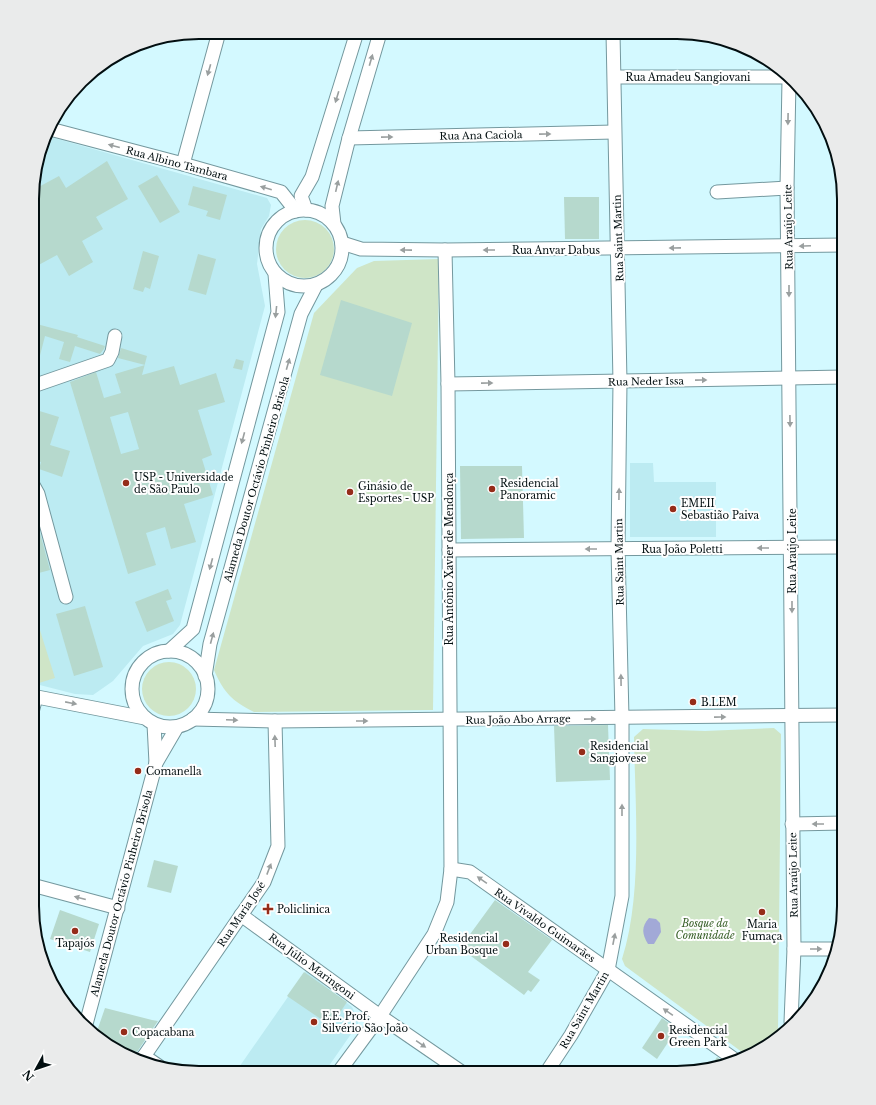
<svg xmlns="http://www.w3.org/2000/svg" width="876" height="1105" font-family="'Libre Baskerville',serif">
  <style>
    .built { fill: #bcebf2 }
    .green { fill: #cfe5c7 }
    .water { fill: #a2a9d7 }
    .building { fill: #b6d9cd; fill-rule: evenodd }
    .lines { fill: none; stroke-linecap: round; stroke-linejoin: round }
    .minor-casing { stroke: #74989e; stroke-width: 15 }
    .minor { stroke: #fff; stroke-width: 13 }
    .oneway { fill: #9a9f9f }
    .poi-dot { fill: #952c19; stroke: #fefefe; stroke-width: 1.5 }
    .labels { text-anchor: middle; stroke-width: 4; stroke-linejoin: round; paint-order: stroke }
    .street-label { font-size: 10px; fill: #020e10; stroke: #fefefe }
    .poi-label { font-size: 10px; fill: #020e10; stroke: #fefefe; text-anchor: start }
    .park-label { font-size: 10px; font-style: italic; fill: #375f27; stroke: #fefefe }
    .rim { fill: none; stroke: #020e10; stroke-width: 2 }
  </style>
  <rect width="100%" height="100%" fill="#d3f9ff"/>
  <g class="built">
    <path d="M 47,136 L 267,198 L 271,205 L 269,216 L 261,229 L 257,264 L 265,306 L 180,625 L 173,634 L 143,646 L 113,681 L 93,695 L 75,694 L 32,683 L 33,177 Z"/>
    <path d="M 630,463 L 653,463 L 654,482 L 716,482 L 716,537 L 630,537 Z"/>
    <path d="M 306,971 L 352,1007 L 358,1020 L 358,1024 L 324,1073 L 235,1073 Z"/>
  </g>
  <g class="green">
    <circle cx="305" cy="249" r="29"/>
    <path d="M 439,259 L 433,710 L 254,712 C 232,701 224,693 214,670 L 314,313 L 357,268 L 374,261 Z"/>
    <path d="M 33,608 L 55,678 L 39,683 L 32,662 Z"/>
    <circle cx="169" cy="689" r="27"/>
    <path d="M 774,728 L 781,734 L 778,1032 L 760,1051 L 746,1055 L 625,966 L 622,959 C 643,894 635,805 634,737 L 643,729 L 705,731 Z"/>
  </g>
  <path class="water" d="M 649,918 L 656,919 L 660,923 L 661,932 L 654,944 L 648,944 C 642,934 641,927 649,918 Z"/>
  <g class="building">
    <path d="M 107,161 L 128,199 L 96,217 L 103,229 L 82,241 L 93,262 L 69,276 L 57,255 L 33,268 L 33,190 L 59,176 L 66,188 Z"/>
    <path d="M 157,175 L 180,212 L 160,223 L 138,186 Z"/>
    <path d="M 193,186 L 227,195 L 220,220 L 206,216 L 208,211 L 188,205 Z"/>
    <path d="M 564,197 L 599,197 L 599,239 L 565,239 Z"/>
    <path d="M 143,251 L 159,256 L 150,289 L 145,287 L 143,292 L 133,289 Z"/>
    <path d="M 198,254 L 216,259 L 206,295 L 188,290 Z"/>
    <path d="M 341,300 L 412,323 L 392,396 L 320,375 Z"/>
    <path d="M 33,323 L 78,335 L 77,337 L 105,346 L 104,349 L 100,354 L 75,346 L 70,362 L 59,359 L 64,342 L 45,336 L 36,371 L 33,370 Z"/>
    <path d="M 121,348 L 147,356 L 142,375 L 174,366 L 180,385 L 216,373 L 225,402 L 198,410 L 212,455 L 202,459 L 213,495 L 184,504 L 196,542 L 171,549 L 165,527 L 146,533 L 156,565 L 128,574 L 70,382 L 96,372 L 104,398 L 121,393 L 115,374 L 145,365 L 118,358 ZM 128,412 L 139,449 L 121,454 L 110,417 Z"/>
    <path d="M 236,359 L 244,361 L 242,370 L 233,368 Z"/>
    <path d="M 33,409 L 59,417 L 50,445 L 70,451 L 62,477 L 39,469 L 41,462 L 33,460 Z"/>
    <path d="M 460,466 L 522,466 L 524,538 L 461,539 Z"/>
    <path d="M 40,533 L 50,570 L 35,574 L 33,562 L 33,535 Z"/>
    <path d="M 168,589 L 172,599 L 166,601 L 174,621 L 147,632 L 135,602 Z"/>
    <path d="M 85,606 L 103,667 L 74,676 L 56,614 Z"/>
    <path d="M 608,725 L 610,780 L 556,782 L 554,726 Z"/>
    <path d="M 154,860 L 178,866 L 171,893 L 147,887 Z"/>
    <path d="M 495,900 L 552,940 L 528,972 L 540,980 L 531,992 L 528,990 L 524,995 L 460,948 Z"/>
    <path d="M 60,910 L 99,924 L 90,952 L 50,939 Z"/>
    <path d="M 304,972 L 347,1002 L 331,1026 L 287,996 Z"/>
    <path d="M 105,1008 L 152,1020 L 158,1021 L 137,1052 L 101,1039 L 96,1034 Z"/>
    <path d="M 662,1018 L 677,1029 L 657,1059 L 642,1048 Z"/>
    <path d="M 717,1057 L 724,1062 L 711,1066 Z"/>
  </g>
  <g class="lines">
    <defs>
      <g id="minor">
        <path d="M 615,77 L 786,77"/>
        <path d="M 789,80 L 787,188 L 794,949 L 791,1022"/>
        <path d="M 50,129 L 183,164 L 281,192 L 296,211"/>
        <path d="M 349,138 L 614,132"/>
        <path d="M 183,164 L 219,32"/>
        <path d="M 717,192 L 787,188"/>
        <circle cx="304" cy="248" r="38"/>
        <path d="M 306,210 L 301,196 L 312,177 L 357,32"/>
        <path d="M 334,224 L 332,206 L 349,138 L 380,33"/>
        <path d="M 342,243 L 361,249 L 445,250 L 844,245"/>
        <path d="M 448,384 L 844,377"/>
        <path d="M 33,386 L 108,360 L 112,352 L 115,336"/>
        <path d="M 33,485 L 38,494 L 66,597"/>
        <path d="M 449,550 L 844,547"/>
        <path d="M 169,651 L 193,629 L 278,312 L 275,274"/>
        <circle cx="170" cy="689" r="38"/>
        <path d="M 205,676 L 210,644 L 301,314 L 316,285"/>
        <path d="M 32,696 L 145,718"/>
        <path d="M 32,712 L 36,697"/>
        <path d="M 193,719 L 275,721 L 844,715"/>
        <path d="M 154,724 L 156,763"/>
        <path d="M 792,824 L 844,823"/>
        <path d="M 451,869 L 470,872 L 734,1059"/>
        <path d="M 32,885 L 118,908"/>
        <path d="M 241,915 L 380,1016 L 463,1073"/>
        <path d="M 794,949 L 837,949"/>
        <path d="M 86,1024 L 156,763 L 177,727"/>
        <path d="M 144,1056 L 160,1067"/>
        <path d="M 140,1062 L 264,882 L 278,846 L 275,721"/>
        <path d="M 338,1073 L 380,1016 L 434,934 L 447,902 L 451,869 L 448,384 L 445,250"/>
        <path d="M 546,1073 L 571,1035 L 608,970 L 622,896 L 622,718 L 618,549 L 620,382 L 613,33"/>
      </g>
    </defs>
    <use href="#minor" class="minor-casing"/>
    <use href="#minor" class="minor"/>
  </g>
  <defs><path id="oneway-solid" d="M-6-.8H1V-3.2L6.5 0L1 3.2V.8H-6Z"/></defs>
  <g class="oneway">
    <use href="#oneway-solid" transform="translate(371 60) rotate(-74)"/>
    <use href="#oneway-solid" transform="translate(209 70) rotate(106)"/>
    <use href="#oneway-solid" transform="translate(337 97) rotate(107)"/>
    <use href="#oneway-solid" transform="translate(788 119) rotate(91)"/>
    <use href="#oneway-solid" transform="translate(545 134) rotate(-1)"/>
    <use href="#oneway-solid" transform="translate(387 137) rotate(-1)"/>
    <use href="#oneway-solid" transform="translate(114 146) rotate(-165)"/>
    <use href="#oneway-solid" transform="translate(337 186) rotate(-77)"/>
    <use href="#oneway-solid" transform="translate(266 188) rotate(-164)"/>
    <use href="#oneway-solid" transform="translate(805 246) rotate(178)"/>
    <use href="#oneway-solid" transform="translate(675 248) rotate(179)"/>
    <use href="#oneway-solid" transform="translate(406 250) rotate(-179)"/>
    <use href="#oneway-solid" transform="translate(489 250) rotate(180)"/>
    <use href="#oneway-solid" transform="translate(789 291) rotate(90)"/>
    <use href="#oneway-solid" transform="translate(276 312) rotate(96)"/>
    <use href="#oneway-solid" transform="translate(288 364) rotate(-74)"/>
    <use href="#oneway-solid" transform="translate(701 380) rotate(-1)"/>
    <use href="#oneway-solid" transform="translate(487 383) rotate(-1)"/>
    <use href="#oneway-solid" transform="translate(790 421) rotate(89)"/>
    <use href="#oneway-solid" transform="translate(243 438) rotate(105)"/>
    <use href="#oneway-solid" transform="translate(619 494) rotate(-89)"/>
    <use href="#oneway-solid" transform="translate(763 548) rotate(180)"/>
    <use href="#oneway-solid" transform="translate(591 549) rotate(180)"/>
    <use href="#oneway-solid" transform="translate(211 564) rotate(105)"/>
    <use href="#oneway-solid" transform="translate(792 607) rotate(90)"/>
    <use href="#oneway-solid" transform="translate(212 638) rotate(-75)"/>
    <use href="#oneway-solid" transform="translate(621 680) rotate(-91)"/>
    <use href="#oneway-solid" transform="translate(71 703) rotate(11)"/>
    <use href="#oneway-solid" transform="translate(720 717) rotate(-1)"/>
    <use href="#oneway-solid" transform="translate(590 719) rotate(-1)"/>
    <use href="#oneway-solid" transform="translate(232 720) rotate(2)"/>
    <use href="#oneway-solid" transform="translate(362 721)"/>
    <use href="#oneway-solid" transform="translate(275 741) rotate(-92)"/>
    <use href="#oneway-solid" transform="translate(622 810) rotate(-90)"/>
    <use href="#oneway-solid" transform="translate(818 824) rotate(180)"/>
    <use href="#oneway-solid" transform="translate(269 869) rotate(-69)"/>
    <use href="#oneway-solid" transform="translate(482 880) rotate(-145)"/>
    <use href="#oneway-solid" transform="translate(80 898) rotate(-165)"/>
    <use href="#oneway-solid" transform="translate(614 939) rotate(-79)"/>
    <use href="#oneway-solid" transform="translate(816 949)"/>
    <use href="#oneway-solid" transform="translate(668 1012) rotate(-145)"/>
    <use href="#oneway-solid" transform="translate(421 1044) rotate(35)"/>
  </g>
  <g class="poi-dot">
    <circle cx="126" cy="483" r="4"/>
    <circle cx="492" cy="489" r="4"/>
    <circle cx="350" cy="492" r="4"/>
    <circle cx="673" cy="509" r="4"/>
    <circle cx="693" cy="702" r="4"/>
    <circle cx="582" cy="752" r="4"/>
    <circle cx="138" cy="771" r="4"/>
    <path d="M266 903h4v4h4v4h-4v4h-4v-4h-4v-4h4z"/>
    <circle cx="762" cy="912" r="4"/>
    <circle cx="75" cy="931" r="4"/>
    <circle cx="506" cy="944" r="4"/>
    <circle cx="314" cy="1022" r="4"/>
    <circle cx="124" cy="1032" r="4"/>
    <circle cx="661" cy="1036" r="4"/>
  </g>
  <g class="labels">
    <g class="street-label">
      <text x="688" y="81">Rua Amadeu Sangiovani</text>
      <text transform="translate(481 135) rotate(-1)" y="4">Rua Ana Caciola</text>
      <text transform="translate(177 163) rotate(15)" y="4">Rua Albino Tambara</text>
      <text transform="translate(788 227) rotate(-91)" y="4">Rua Araújo Leite</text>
      <text transform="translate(618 238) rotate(-92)" y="4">Rua Saint Martin</text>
      <text x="556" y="254">Rua Anvar Dabus</text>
      <text transform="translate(646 381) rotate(-1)" y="4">Rua Neder Issa</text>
      <text transform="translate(256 479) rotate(-74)" y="4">Alameda Doutor Octávio Pinheiro Brisola</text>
      <text x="682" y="553">Rua João Poletti</text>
      <text transform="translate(792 551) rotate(-90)" y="4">Rua Araújo Leite</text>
      <text transform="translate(449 559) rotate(-90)" y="4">Rua Antônio Xavier de Mendonça</text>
      <text transform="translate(619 562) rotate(-91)" y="4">Rua Saint Martin</text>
      <text transform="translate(518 719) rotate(-1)" y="4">Rua João Abo Arrage</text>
      <text transform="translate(793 875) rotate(-91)" y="4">Rua Araújo Leite</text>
      <text transform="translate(121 893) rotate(-75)" y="4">Alameda Doutor Octávio Pinheiro Brisola</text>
      <text transform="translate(241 914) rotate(-56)" y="4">Rua Maria José</text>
      <text transform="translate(545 925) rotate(35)" y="4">Rua Vivaldo Guimarães</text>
      <text transform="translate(312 966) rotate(36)" y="4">Rua Júlio Maringoni</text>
      <text transform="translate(584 1010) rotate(-60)" y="4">Rua Saint Martin</text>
    </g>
    <g class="poi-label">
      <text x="134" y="481">USP - Universidade<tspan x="134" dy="12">de São Paulo</tspan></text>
      <text x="500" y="487">Residencial<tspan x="500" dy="12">Panoramic</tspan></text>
      <text x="358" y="490">Ginásio de<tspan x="358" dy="12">Esportes - USP</tspan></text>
      <text x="681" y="507">EMEII<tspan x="681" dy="12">Sebastião Paiva</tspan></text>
      <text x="701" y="706">B.LEM</text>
      <text x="590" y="750">Residencial<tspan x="590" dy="12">Sangiovese</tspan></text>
      <text x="146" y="775">Comanella</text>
      <text x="277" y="913">Policlinica</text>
      <text x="762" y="928" text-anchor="middle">Maria<tspan x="762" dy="12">Fumaça</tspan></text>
      <text x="498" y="942" text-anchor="end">Residencial<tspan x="498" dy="12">Urban Bosque</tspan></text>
      <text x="75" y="947" text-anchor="middle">Tapajós</text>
      <text x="322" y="1020">E.E. Prof.<tspan x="322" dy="12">Silvério São João</tspan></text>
      <text x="669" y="1034">Residencial<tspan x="669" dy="12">Green Park</tspan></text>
      <text x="132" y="1036">Copacabana</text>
    </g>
    <g class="park-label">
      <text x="705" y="927">Bosque da<tspan x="705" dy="12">Comunidade</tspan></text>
    </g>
  </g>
  <path d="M0 0H876V1105H0ZM199 39H677A160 160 0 0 1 837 199V906A160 160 0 0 1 677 1066H199A160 160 0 0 1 39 906V199A160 160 0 0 1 199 39Z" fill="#eaebeb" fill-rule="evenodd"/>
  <path class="rim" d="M199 39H677A160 160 0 0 1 837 199V906A160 160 0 0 1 677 1066H199A160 160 0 0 1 39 906V199A160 160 0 0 1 199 39Z"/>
  <g transform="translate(36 1069) rotate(230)" stroke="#fefefe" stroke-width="3" paint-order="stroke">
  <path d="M0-3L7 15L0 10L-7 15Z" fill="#020e10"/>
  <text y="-6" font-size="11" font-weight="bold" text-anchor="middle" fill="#020e10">N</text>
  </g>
</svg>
